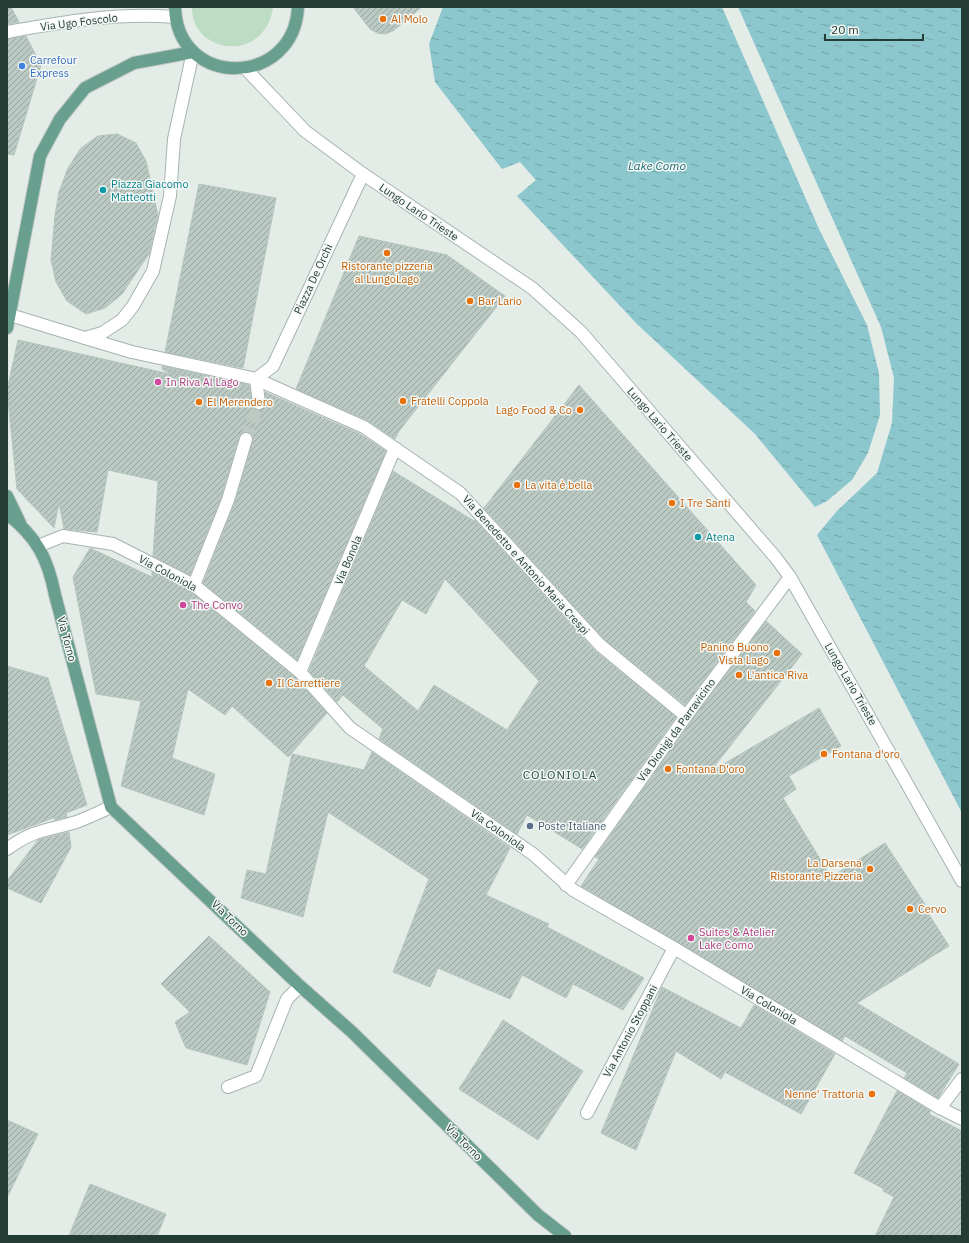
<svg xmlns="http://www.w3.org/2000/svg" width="969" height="1243" font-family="'IBM Plex Sans',sans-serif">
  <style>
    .green { fill: #bcdcc3 }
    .water { fill: url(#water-ripples) }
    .building { fill: url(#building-hatch); stroke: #b5c5be; fill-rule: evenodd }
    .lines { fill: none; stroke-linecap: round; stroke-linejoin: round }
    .minor-tunnel { stroke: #bdc9c3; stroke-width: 12; stroke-dasharray: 12 6; stroke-linecap: butt }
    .minor-casing { stroke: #a6b4ae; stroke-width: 14 }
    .major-casing { stroke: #c1c8c6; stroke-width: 14 }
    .minor { stroke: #fff; stroke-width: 12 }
    .major { stroke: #699f8f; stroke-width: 12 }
    .food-dot { fill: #e8710a; stroke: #f3f8f5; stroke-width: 1.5 }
    .shop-dot { fill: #3f7fe0; stroke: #f3f8f5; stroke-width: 1.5 }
    .culture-dot { fill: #0f9aa8; stroke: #f3f8f5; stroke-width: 1.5 }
    .hotel-dot { fill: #d1479c; stroke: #f3f8f5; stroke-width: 1.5 }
    .service-dot { fill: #5c6f8a; stroke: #f3f8f5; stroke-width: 1.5 }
    .labels { text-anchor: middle; stroke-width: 3; stroke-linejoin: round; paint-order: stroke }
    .food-label { font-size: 11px; fill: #c56008; stroke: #f3f8f5; text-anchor: start }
    .street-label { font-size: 11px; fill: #233c34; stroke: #f3f8f5 }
    .shop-label { font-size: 11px; fill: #366cbe; stroke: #f3f8f5; text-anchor: start }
    .culture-label { font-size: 11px; fill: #0d838f; stroke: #f3f8f5; text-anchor: start }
    .hotel-label { font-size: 11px; fill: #b23c85; stroke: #f3f8f5; text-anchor: start }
    .service-label { font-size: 11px; fill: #4e5e75; stroke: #f3f8f5; text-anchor: start }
    .water-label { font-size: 12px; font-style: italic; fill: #206b76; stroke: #f3f8f5 }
    .neighbourhood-label { font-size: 12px; letter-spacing: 1px; fill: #204d40; stroke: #f3f8f5 }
  </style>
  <defs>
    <pattern id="water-ripples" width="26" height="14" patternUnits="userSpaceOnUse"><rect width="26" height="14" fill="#8dc7ce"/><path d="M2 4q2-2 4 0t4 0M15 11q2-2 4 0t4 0" fill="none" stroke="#73a3a8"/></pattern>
    <pattern id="building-hatch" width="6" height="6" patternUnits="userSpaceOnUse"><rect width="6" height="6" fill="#bbc9c3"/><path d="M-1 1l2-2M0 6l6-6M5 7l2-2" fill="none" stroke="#98a49f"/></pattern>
  </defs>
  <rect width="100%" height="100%" fill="#e3ece7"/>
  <path class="green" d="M 192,7 L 273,7 L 273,8 C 264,64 191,54 192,7 Z"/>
  <g class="water">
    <path d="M 443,7 L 722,7 L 819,229 L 867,325 L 879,373 L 880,415 L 868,453 L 852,480 L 827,501 L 815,507 L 755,434 L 637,324 L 517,196 L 536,180 L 520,162 L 502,169 L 435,82 L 429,44 Z"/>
    <path d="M 738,7 L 962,7 L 962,813 L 817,535 L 837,511 L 877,473 L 892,423 L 894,378 L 881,327 Z"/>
  </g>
  <g class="building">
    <path d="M 7,7 L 11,7 L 19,22 L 7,24 Z"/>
    <path d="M 353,7 L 422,7 L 393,31 L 385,34 L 377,33 L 370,29 Z"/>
    <path d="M 26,36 L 41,65 L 14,155 L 7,154 L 7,39 Z"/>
    <path d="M 117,134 L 136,143 L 146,161 L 158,215 L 149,254 L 122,294 L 105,308 L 86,314 L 67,301 L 56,282 L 51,260 L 55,215 L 59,192 L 68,168 L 81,148 L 98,136 Z"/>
    <path d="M 199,184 L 276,198 L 243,368 L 165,352 Z"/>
    <path d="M 359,236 L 447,255 L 505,296 L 399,431 L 395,439 L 367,420 L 296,389 Z"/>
    <path d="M 18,340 L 170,374 L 162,369 L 162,366 L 249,385 L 252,404 L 256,410 L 260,410 L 266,406 L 265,392 L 360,434 L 386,451 L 297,660 L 203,583 L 235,502 L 253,441 L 252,434 L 245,432 L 239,437 L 221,498 L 190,575 L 153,556 L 158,481 L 108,470 L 97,532 L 64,529 L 59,503 L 54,528 L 17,489 L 7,390 Z"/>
    <path d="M 579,385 L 756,585 L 746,602 L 755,611 L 685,705 L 605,640 L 484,508 Z"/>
    <path d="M 393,471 L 474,521 L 475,520 L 594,650 L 676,717 L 582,849 L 527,815 L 517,834 L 379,739 L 383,729 L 343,695 L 337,702 L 309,671 ZM 445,579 L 539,681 L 507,730 L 434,685 L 418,711 L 364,666 L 402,600 L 426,614 Z"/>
    <path d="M 90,548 L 152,577 L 152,572 L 190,591 L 295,677 L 327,713 L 288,757 L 232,706 L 225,715 L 188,689 L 172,758 L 215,774 L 204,815 L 121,786 L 141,701 L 96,694 L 73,577 Z"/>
    <path d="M 766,621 L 802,654 L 710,772 L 819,708 L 841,746 L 789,776 L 796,789 L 783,798 L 831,877 L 885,843 L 930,912 L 928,913 L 949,946 L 857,1003 L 959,1064 L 938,1098 L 904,1078 L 907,1073 L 845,1036 L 842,1041 L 581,886 L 599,859 L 595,857 L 692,720 Z"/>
    <path d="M 7,666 L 48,678 L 87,805 L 66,813 L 67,817 L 54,820 L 56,817 L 7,835 Z"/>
    <path d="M 372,752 L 510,848 L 486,895 L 549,924 L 547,927 L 644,978 L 623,1010 L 573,984 L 566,998 L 522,975 L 510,999 L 438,968 L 430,987 L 393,972 L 429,879 L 328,812 L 303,917 L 241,898 L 247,870 L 266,874 L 292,754 L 364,770 Z"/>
    <path d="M 69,832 L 71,847 L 41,903 L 7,888 L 7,881 L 38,840 Z"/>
    <path d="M 209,936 L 270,992 L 247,1065 L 186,1048 L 175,1022 L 190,1012 L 161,984 Z"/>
    <path d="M 662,987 L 741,1028 L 754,1005 L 835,1054 L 801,1114 L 725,1072 L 721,1079 L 676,1051 L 636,1150 L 601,1133 Z"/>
    <path d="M 503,1020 L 583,1071 L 538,1140 L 459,1089 Z"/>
    <path d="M 897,1091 L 931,1111 L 929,1114 L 962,1131 L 962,1236 L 875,1236 L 894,1197 L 883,1191 L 884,1189 L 854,1173 Z"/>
    <path d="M 7,1120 L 38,1134 L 7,1198 Z"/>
    <path d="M 90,1184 L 166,1214 L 157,1236 L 69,1236 Z"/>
  </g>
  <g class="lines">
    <path class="minor-tunnel" d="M 246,439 L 259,403"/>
    <defs>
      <g id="minor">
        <path d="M 7,32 C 62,22 119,12 175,17"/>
        <path d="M 245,68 L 305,131 L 363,174 L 532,288 L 581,332 L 776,558 L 790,577 L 962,881"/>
        <path d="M 7,314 L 85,338 L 102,333 L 122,320 L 133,306 L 153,271 L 170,196 L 174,139 L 193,52"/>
        <path d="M 85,338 L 132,352 L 256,379 L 364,427 L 460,493 L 600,645 L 686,716"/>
        <path d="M 256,379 L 273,366 L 363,174"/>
        <path d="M 256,379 L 259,403"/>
        <path d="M 38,546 L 63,536 L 113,544 L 194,585 L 300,672 L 350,728 L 533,854 L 573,890 L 674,948 L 940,1108 L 962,1079"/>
        <path d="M 194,585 L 228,500 L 246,439"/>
        <path d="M 300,672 L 395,448"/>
        <path d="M 7,849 C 33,830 45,831 73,823 C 86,819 99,812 111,807"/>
        <path d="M 566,885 L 686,716 L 790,577"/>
        <path d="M 228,1087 L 256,1076 L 287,999 L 300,986"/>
        <path d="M 940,1108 L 962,1119"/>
        <path d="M 587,1113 L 674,948"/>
      </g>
      <g id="major">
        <path d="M 175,7 C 177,89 294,88 298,7"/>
        <path d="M 7,328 L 40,156 L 60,119 L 85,88 L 134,63 L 193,52"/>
        <path d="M 7,496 L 20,523"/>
        <path d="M 7,514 C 37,537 48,559 55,595 L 111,807 L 300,986 L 352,1032 L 538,1215 L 565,1236"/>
      </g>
    </defs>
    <use href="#minor" class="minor-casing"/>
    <use href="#major" class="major-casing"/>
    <use href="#minor" class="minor"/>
    <use href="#major" class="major"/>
  </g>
  <g class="food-dot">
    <circle cx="383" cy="19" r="4"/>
    <circle cx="387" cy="253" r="4"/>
    <circle cx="470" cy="301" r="4"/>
    <circle cx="403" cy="401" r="4"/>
    <circle cx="199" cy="402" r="4"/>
    <circle cx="580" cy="410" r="4"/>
    <circle cx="517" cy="485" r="4"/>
    <circle cx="672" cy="503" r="4"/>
    <circle cx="777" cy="653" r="4"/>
    <circle cx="739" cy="675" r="4"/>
    <circle cx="269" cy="683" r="4"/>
    <circle cx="824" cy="754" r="4"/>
    <circle cx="668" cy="769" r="4"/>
    <circle cx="870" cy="869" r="4"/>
    <circle cx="910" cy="909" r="4"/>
    <circle cx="872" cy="1094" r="4"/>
  </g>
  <circle class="shop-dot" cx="22" cy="66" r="4"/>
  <g class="culture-dot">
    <circle cx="103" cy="190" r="4"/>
    <circle cx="698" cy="537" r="4"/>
  </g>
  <g class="hotel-dot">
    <circle cx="158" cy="382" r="4"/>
    <circle cx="183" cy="605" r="4"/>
    <circle cx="691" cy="938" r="4"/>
  </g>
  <circle class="service-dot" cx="530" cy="826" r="4"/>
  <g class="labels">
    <g class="food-label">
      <text x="391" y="23">Al Molo</text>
      <text x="387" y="270" text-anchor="middle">Ristorante pizzeria<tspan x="387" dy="13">al LungoLago</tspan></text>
      <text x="478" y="305">Bar Lario</text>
      <text x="411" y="405">Fratelli Coppola</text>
      <text x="207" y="406">El Merendero</text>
      <text x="572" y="414" text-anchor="end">Lago Food &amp; Co</text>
      <text x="525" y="489">La vita è bella</text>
      <text x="680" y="507">I Tre Santi</text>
      <text x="769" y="651" text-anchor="end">Panino Buono<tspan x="769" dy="13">Vista Lago</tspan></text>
      <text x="747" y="679">L'antica Riva</text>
      <text x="277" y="687">Il Carrettiere</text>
      <text x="832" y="758">Fontana d'oro</text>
      <text x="676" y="773">Fontana D'oro</text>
      <text x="862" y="867" text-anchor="end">La Darsena<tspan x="862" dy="13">Ristorante Pizzeria</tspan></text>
      <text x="918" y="913">Cervo</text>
      <text x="864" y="1098" text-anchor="end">Nenne' Trattoria</text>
    </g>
    <g class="street-label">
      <text transform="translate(79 22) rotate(-7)" y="4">Via Ugo Foscolo</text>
      <text transform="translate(419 212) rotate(34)" y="4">Lungo Lario Trieste</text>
      <text transform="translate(313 279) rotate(-65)" y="4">Piazza De Orchi</text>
      <text transform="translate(660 424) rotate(49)" y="4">Lungo Lario Trieste</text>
      <text transform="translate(348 560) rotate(-67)" y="4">Via Bonola</text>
      <text transform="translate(526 565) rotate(48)" y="4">Via Benedetto e Antonio Maria Crespi</text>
      <text transform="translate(168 573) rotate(28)" y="4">Via Coloniola</text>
      <text transform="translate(67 639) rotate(75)" y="4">Via Torno</text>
      <text transform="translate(851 684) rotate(60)" y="4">Lungo Lario Trieste</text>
      <text transform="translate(676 730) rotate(-54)" y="4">Via Dionigi da Parravicino</text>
      <text transform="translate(498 830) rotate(35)" y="4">Via Coloniola</text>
      <text transform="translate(230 918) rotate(44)" y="4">Via Torno</text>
      <text transform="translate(769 1005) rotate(31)" y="4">Via Coloniola</text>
      <text transform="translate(630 1031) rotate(-62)" y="4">Via Antonio Stoppani</text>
      <text transform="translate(464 1142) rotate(45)" y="4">Via Torno</text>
    </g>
    <g class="shop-label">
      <text x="30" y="64">Carrefour<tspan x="30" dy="13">Express</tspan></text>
    </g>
    <g class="culture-label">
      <text x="111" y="188">Piazza Giacomo<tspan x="111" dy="13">Matteotti</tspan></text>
      <text x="706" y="541">Atena</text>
    </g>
    <g class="hotel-label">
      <text x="166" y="386">In Riva Al Lago</text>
      <text x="191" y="609">The Convo</text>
      <text x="699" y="936">Suites &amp; Atelier<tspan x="699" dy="13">Lake Como</tspan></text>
    </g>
    <g class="service-label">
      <text x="538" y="830">Poste Italiane</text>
    </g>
    <g class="water-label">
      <text x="657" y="170">Lake Como</text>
    </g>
    <g class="neighbourhood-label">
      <text x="560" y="779">COLONIOLA</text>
    </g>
  </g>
  <rect width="969" height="1243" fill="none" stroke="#233c34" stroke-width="16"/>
  <path d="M825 34v6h98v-6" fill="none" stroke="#233c34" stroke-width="2"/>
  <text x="831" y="34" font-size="12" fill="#233c34" stroke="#f3f8f5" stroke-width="3" paint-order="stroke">20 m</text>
</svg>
